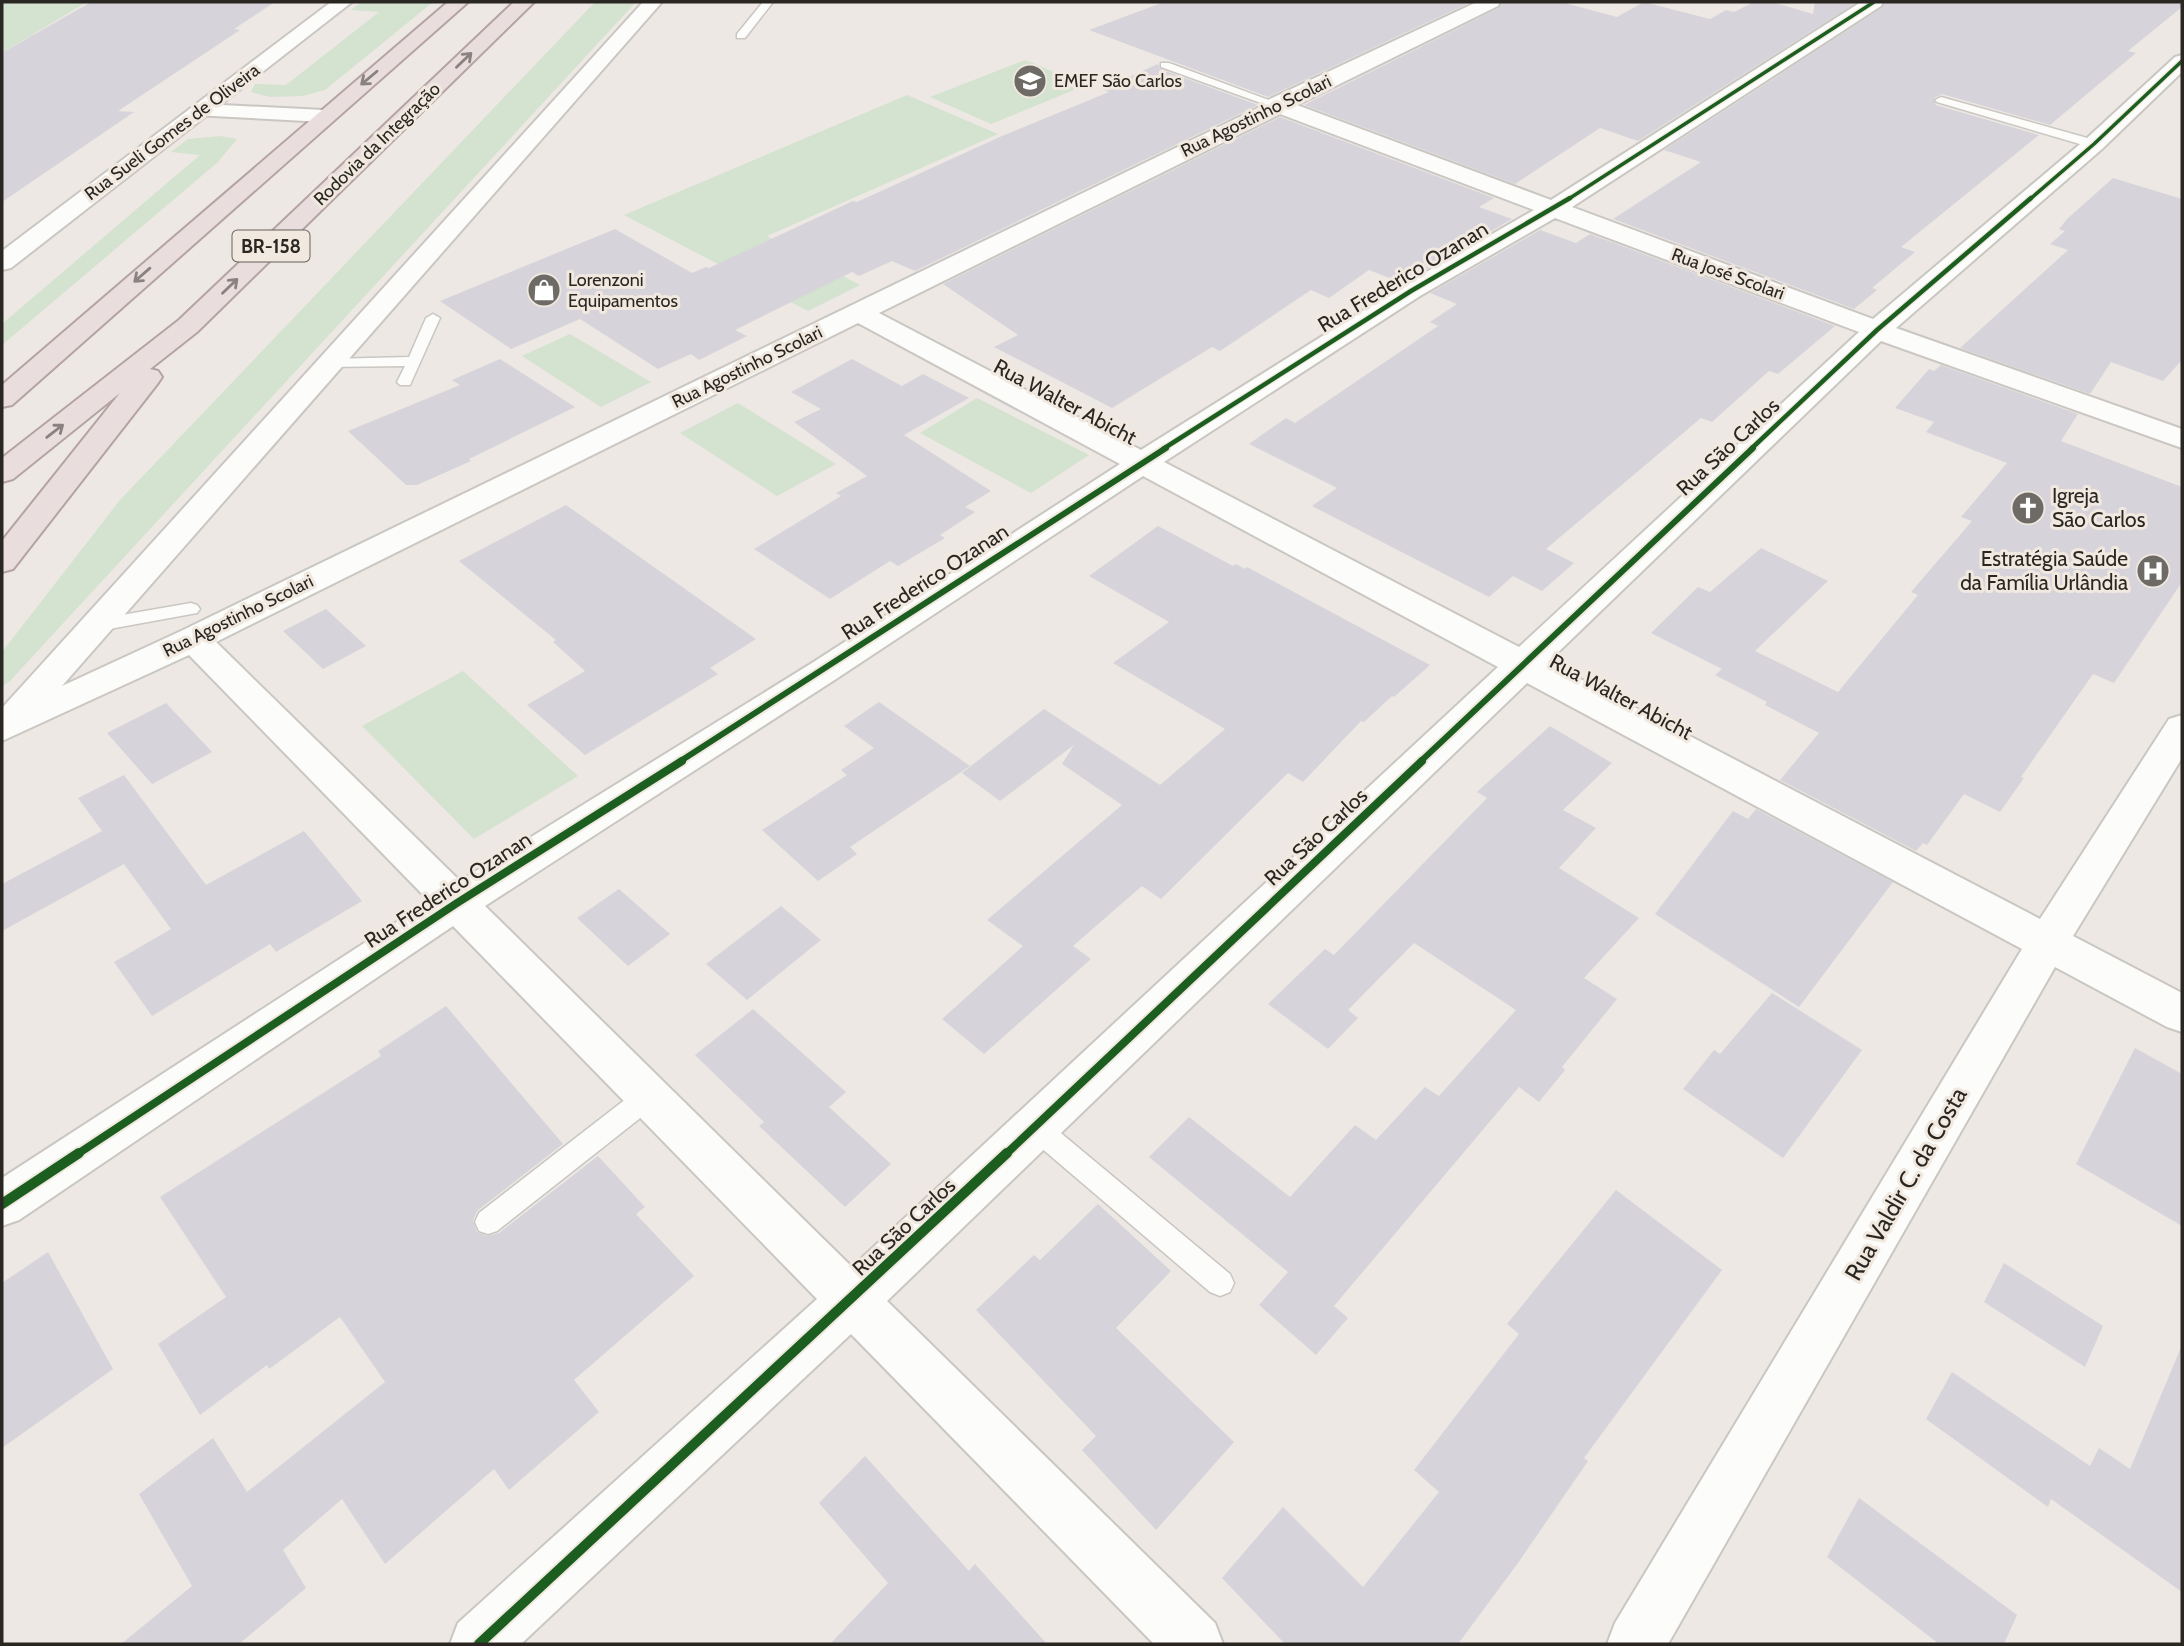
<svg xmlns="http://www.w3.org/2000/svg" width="2184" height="1646" font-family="Cabin,sans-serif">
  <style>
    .green { fill: #d4e2d0 }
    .building { fill: #d6d4da }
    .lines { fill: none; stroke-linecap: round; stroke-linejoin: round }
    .service-casing { stroke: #cac6c2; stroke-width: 3 }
    .minor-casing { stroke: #cac6c2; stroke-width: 4 }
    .tertiary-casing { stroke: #cac6c2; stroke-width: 4 }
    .trunk-casing { stroke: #b4a3a2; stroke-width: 4 }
    .service { fill: #fcfcfb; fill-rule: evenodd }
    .minor { fill: #fcfcfb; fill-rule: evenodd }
    .tertiary { fill: #fcfcfb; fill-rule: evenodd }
    .trunk { fill: #e9ddde; fill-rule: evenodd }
    .cycleway-far4-casing { stroke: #f1e9df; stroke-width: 6 }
    .cycleway-far3-casing { stroke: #f1e9df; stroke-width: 7 }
    .cycleway-far2-casing { stroke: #f1e9df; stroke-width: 10 }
    .cycleway-far1-casing { stroke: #f1e9df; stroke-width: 12 }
    .cycleway-casing { stroke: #f1e9df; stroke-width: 14 }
    .cycleway-far4 { stroke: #1b5e20; stroke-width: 3.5 }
    .cycleway-far3 { stroke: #1b5e20; stroke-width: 4.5 }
    .cycleway-far2 { stroke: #1b5e20; stroke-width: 6 }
    .cycleway-far1 { stroke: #1b5e20; stroke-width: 8 }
    .cycleway { stroke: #1b5e20; stroke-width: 10 }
    .oneway { stroke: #8a8280 }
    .labels { text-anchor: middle; stroke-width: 6; stroke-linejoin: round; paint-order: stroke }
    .far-poi-label { font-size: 18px; fill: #2a2723; stroke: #f1e9df; text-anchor: start }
    .far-street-label { font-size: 18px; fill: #2a2723; stroke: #f1e9df }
    .shield { fill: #f1e9df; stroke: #66615b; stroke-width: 2 }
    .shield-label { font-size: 19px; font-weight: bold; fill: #2a2723 }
    .street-label { font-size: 21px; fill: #2a2723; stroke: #f1e9df }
    .poi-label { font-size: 21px; fill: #2a2723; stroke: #f1e9df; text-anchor: start }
    .near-street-label { font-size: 24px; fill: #2a2723; stroke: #f1e9df }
  </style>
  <rect width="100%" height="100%" fill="#ede8e3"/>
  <g class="green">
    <path d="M 2,2 L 87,2 L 2,53 Z"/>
    <path d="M 361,2 L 433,2 L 325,90 L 302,96 L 270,97 L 251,92 L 255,84 L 286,85 L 379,12 L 351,10 Z"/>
    <path d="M 595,2 L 636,2 L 9,682 L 2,686 L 2,652 L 120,500 Z"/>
    <path d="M 1025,60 L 1086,85 L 991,124 L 930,97 Z"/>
    <path d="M 907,95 L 998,134 L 767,236 L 860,285 L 808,311 L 624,215 Z"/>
    <path d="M 220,136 L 237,139 L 218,162 L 2,345 L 2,324 L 200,155 L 171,152 L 188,139 Z"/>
    <path d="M 570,334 L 651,382 L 601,407 L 522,356 Z"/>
    <path d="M 977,398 L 1089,455 L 1031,493 L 920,433 Z"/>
    <path d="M 738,403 L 836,464 L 777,496 L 680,433 Z"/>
    <path d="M 463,671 L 578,776 L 474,839 L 362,726 Z"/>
  </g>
  <g class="building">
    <path d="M 91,2 L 275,2 L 234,29 L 240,30 L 118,111 L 134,112 L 2,202 L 2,53 Z"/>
    <path d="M 1164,2 L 1471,2 L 1268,97 L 1089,30 Z"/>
    <path d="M 1503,2 L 1561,2 L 1617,17 L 1644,2 L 1710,19 L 1726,10 L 1734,12 L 1754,2 L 1772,2 L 1813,14 L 1815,2 L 1857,2 L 1638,141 L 1600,128 L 1515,184 L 1304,105 L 1499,8 Z"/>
    <path d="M 1886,2 L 2182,2 L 2182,7 L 2128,51 L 2136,53 L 2050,125 L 1942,94 L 1934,98 L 1936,105 L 2039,135 L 1901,247 L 1915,252 L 1872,288 L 1877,290 L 1854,309 L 1613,219 L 1701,162 L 1664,150 L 1882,8 Z"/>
    <path d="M 1158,64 L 1160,69 L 1258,105 L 915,271 L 892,261 L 859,276 L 852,272 L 735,330 L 747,336 L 699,360 L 691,354 L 658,369 L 580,319 L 511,349 L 440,301 L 615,229 L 692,273 L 706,267 L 709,268 L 853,201 L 857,202 L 1002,136 L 1109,92 L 1102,89 Z"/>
    <path d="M 1280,117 L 1494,198 L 1479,207 L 1512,219 L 1402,283 L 1369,270 L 1329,298 L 1311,290 L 1220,351 L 1212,347 L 1112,408 L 994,347 L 1018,335 L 943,284 Z"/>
    <path d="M 2113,178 L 2182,199 L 2182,360 L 2163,381 L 2111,362 L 2090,394 L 1960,348 L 2068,250 L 2050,244 L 2065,231 L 2059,229 L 2067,219 Z"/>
    <path d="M 1540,230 L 1576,243 L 1590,234 L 1835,326 L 1778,374 L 1769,371 L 1712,422 L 1701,418 L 1546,549 L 1574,563 L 1542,591 L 1513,576 L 1489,597 L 1312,506 L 1337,488 L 1249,444 L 1286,418 L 1295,423 L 1438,326 L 1430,322 L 1457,304 L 1430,293 Z"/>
    <path d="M 500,359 L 575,407 L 469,459 L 471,461 L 417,485 L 406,485 L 348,431 L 460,385 L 452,380 Z"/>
    <path d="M 852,359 L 902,386 L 923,374 L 969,398 L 904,435 L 991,491 L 965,507 L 975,512 L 940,535 L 945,538 L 898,566 L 890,561 L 830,599 L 754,549 L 841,496 L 836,493 L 867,476 L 794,422 L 821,409 L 791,392 Z"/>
    <path d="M 1941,365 L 2078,414 L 2061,441 L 2182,487 L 2182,582 L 2114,683 L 2093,674 L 2021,777 L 2024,778 L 2000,812 L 1964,794 L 1927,845 L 1923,843 L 1916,851 L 1780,780 L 1819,733 L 1765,705 L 1767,702 L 1715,675 L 1722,669 L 1651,633 L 1698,587 L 1710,592 L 1761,548 L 1828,581 L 1755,651 L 1838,692 L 1918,595 L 1911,592 L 1972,521 L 1961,517 L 2007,463 L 1926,432 L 1934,422 L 1895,408 L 1929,369 L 1934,371 Z"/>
    <path d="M 566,505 L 756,639 L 710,668 L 718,674 L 585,755 L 527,705 L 585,671 L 553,642 L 556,640 L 459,561 Z"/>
    <path d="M 1158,526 L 1233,566 L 1236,564 L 1245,569 L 1247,567 L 1430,665 L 1394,697 L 1392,696 L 1364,722 L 1361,721 L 1303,782 L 1288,773 L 1161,899 L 1142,886 L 1073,946 L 1091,959 L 984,1054 L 942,1019 L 1023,946 L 987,920 L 1122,805 L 1062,764 L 1074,745 L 1000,801 L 962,773 L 1044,709 L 1160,785 L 1225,729 L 1113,663 L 1169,622 L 1089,576 Z"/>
    <path d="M 326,609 L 366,646 L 323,669 L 283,631 Z"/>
    <path d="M 879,702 L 970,766 L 850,847 L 857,854 L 818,881 L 762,830 L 847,775 L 841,770 L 874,748 L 844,726 Z"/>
    <path d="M 166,703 L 212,752 L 152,784 L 107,733 Z"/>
    <path d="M 1550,726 L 1612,763 L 1563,810 L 1596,828 L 1559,868 L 1639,918 L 1584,978 L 1617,999 L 1562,1067 L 1565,1070 L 1539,1102 L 1519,1087 L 1334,1306 L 1348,1318 L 1316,1355 L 1259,1305 L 1288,1272 L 1149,1157 L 1189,1117 L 1290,1197 L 1355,1125 L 1376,1140 L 1425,1087 L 1439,1096 L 1516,1010 L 1414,943 L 1348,1010 L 1358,1018 L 1328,1049 L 1268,1004 L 1325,949 L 1334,955 L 1487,798 L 1477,792 Z"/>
    <path d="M 124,775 L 206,885 L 304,831 L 362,901 L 276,952 L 270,944 L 152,1016 L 114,962 L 171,929 L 124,864 L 2,931 L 2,884 L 102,831 L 78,798 Z"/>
    <path d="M 1756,809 L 1893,882 L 1799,1007 L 1655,914 L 1733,811 L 1748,819 Z"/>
    <path d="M 619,889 L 670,934 L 628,966 L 577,918 Z"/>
    <path d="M 781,906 L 821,940 L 747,1000 L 706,964 Z"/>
    <path d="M 1772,993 L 1862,1050 L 1783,1158 L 1683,1089 L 1714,1050 L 1720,1054 Z"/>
    <path d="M 446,1006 L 563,1144 L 477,1211 L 473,1221 L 477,1232 L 487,1236 L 499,1233 L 598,1156 L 645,1207 L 636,1214 L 694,1276 L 574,1380 L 599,1412 L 509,1490 L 494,1469 L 385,1564 L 342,1499 L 283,1550 L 306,1588 L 239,1644 L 121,1644 L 192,1586 L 139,1494 L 213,1438 L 247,1492 L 385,1382 L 340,1317 L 269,1369 L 267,1365 L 200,1415 L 158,1344 L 226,1297 L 160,1197 L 381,1056 L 378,1051 Z"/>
    <path d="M 753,1009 L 846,1092 L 829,1107 L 891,1164 L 845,1207 L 759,1126 L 764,1122 L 695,1055 Z"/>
    <path d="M 2135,1048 L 2182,1074 L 2182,1226 L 2076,1164 Z"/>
    <path d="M 1616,1190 L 1722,1270 L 1584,1458 L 1588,1461 L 1518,1563 L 1458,1644 L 1285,1644 L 1222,1578 L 1283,1507 L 1363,1587 L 1439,1492 L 1414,1470 L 1519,1334 L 1507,1324 Z"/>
    <path d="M 1098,1204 L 1171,1271 L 1116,1328 L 1234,1442 L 1156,1530 L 1082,1450 L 1096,1436 L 976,1310 L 1034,1255 L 1040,1260 Z"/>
    <path d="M 48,1252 L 113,1369 L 2,1448 L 2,1283 Z"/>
    <path d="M 2004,1263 L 2103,1326 L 2085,1367 L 1984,1302 Z"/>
    <path d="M 2182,1345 L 2182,1592 L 2051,1499 L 2048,1507 L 1926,1419 L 1952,1372 L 2090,1466 L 2099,1448 L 2130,1469 Z"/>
    <path d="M 865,1456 L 969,1571 L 975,1564 L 1047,1644 L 830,1644 L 888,1583 L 819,1503 Z"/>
    <path d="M 1859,1498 L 2017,1615 L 2004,1644 L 1939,1644 L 1827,1557 Z"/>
  </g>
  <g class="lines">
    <defs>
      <g id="service">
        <path d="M 763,2 L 773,2 L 745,38 L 737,38 L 737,34 Z"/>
        <path d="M 1161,63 L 1169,63 L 1282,105 L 1272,107 L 1161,67 Z"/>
        <path d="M 1941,97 L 2098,141 L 2100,144 L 2090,147 L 1937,102 L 1935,100 Z"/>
        <path d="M 433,314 L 440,318 L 410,385 L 400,385 L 397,382 L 405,366 L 329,367 L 322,363 L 329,359 L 409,357 L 426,318 Z"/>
        <path d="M 191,603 L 197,605 L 200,609 L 197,613 L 93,632 L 86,630 L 84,626 L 86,622 L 93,620 Z"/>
        <path d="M 649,1085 L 658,1088 L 661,1096 L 658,1104 L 497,1231 L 488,1234 L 479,1231 L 475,1222 L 479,1213 L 640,1088 Z"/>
        <path d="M 1035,1116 L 1044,1119 L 1230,1274 L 1234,1283 L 1230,1292 L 1220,1296 L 1210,1292 L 1026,1135 L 1023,1127 L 1026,1119 Z"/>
      </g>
      <g id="minor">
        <path d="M 643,2 L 662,2 L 62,686 L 181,631 L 1266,104 L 1268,100 L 1477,2 L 1500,2 L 1498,6 L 1297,105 L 1551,200 L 1861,2 L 1883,2 L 1881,6 L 1572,207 L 1873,319 L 2086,139 L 2175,57 L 2182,55 L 2182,72 L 2102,149 L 1896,328 L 2182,429 L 2182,448 L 1881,341 L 1548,662 L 2040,919 L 2169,719 L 2182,715 L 2182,758 L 2073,936 L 2182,993 L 2182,1032 L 2167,1027 L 2055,967 L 1668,1644 L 1607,1644 L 1615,1623 L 2022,949 L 1527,683 L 887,1301 L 1215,1623 L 1223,1644 L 1154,1644 L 851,1334 L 521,1644 L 450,1644 L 458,1623 L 817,1299 L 453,926 L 19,1220 L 2,1226 L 2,1178 L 429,901 L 189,655 L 2,741 L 2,708 ZM 1280,114 L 1534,210 L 1402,286 L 1141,450 L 879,313 ZM 1555,218 L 1859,332 L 1519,647 L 1164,462 L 1420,296 ZM 858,323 L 1120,464 L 812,663 L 460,881 L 216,642 ZM 1143,476 L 1498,667 L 852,1267 L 485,906 L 836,679 Z"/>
        <path d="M 202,104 L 324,110 L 332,111 L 335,116 L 332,121 L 324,122 L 194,115 L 191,110 L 194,105 Z"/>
      </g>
      <path id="tertiary" d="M 331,2 L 352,2 L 11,268 L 2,270 L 2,251 Z"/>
      <g id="trunk">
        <path d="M 448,2 L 468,2 L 12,405 L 2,407 L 2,385 Z"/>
        <path d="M 514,2 L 534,2 L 197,332 L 150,369 L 158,371 L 162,377 L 158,383 L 13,569 L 2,572 L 2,541 L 120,393 L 13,479 L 2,482 L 2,458 L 179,320 Z"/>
      </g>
    </defs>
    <use href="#service" class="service-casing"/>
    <use href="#minor" class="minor-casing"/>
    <use href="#tertiary" class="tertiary-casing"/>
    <use href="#trunk" class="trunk-casing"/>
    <use href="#service" class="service"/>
    <use href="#minor" class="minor"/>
    <use href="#tertiary" class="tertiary"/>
    <use href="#trunk" class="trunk"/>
    <defs>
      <g id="cycleway-far4">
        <path d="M 1567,200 L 1874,2"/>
        <path d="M 2029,200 L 2094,144 L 2182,61"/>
      </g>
      <g id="cycleway-far3">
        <path d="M 1163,449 L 1411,291 L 1570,198"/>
        <path d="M 1751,449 L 1877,330 L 2031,198"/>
      </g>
      <g id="cycleway-far2">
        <path d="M 679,762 L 1166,448"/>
        <path d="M 1420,762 L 1753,448"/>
      </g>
      <g id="cycleway-far1">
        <path d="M 76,1155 L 457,903 L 682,761"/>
        <path d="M 1005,1155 L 1422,761"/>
      </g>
      <g id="cycleway">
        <path d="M 2,1204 L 79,1153"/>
        <path d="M 479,1644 L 1007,1153"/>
      </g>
    </defs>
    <use href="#cycleway-far4" class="cycleway-far4-casing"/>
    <use href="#cycleway-far3" class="cycleway-far3-casing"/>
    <use href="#cycleway-far2" class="cycleway-far2-casing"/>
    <use href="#cycleway-far1" class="cycleway-far1-casing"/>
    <use href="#cycleway" class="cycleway-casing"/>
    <use href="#cycleway-far4" class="cycleway-far4"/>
    <use href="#cycleway-far3" class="cycleway-far3"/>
    <use href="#cycleway-far2" class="cycleway-far2"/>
    <use href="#cycleway-far1" class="cycleway-far1"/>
    <use href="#cycleway" class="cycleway"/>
  </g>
  <defs><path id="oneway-shaft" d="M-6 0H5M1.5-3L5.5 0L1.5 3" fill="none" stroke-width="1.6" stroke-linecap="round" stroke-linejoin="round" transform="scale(1.75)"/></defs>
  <g class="oneway">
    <use href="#oneway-shaft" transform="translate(464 60) rotate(-44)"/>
    <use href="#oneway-shaft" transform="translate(369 78) rotate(140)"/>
    <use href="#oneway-shaft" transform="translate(142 275) rotate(139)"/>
    <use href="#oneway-shaft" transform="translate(230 286) rotate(-44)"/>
    <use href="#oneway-shaft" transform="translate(55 431) rotate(-38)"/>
  </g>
  <defs>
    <symbol id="school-disc" viewBox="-11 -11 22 22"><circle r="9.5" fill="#6e6b66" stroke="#f1e9df"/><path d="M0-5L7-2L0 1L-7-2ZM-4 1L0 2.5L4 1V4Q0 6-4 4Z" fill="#fff"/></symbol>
    <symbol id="shop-disc" viewBox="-11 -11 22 22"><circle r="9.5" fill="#6e6b66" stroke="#f1e9df"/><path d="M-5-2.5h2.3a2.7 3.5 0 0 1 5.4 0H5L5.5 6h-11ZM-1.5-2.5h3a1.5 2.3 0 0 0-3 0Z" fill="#fff"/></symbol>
    <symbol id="church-disc" viewBox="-11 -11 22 22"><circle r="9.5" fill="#6e6b66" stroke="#f1e9df"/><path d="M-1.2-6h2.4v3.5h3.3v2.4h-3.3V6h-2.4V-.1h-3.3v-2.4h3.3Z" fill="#fff"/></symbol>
    <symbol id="hospital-disc" viewBox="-11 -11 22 22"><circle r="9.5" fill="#6e6b66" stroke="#f1e9df"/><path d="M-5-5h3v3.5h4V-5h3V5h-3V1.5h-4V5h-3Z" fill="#fff"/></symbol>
  </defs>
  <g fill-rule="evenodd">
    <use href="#school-disc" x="1011" y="62" width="38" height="38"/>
    <use href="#shop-disc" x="525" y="271" width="38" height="38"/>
    <use href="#church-disc" x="2009" y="489" width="38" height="38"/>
    <use href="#hospital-disc" x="2134" y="552" width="38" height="38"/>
  </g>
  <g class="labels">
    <g class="far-poi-label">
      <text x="1054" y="87">EMEF São Carlos</text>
      <text x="568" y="286">Lorenzoni<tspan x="568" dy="21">Equipamentos</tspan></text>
    </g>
    <g class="far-street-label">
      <text transform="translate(1256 116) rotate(-26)" y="6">Rua Agostinho Scolari</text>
      <text transform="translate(172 132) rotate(-37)" y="6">Rua Sueli Gomes de Oliveira</text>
      <text transform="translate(377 144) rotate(-44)" y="6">Rodovia da Integração</text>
      <text transform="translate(1728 274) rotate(20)" y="6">Rua José Scolari</text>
      <text transform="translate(747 367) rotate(-26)" y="6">Rua Agostinho Scolari</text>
      <text transform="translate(238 616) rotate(-26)" y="6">Rua Agostinho Scolari</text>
    </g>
    <rect class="shield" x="232.5" y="230.5" width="77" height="31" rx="5"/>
    <g class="shield-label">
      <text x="271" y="253">BR-158</text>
    </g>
    <g class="street-label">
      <text transform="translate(1403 277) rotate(-31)" y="7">Rua Frederico Ozanan</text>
      <text transform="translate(1065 402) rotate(28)" y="7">Rua Walter Abicht</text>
      <text transform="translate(1728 447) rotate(-43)" y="7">Rua São Carlos</text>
      <text transform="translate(925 582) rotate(-33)" y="7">Rua Frederico Ozanan</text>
      <text transform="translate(1621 697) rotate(28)" y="7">Rua Walter Abicht</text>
      <text transform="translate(1316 837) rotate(-43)" y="7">Rua São Carlos</text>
      <text transform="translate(448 890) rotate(-33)" y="7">Rua Frederico Ozanan</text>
      <text transform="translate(904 1227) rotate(-43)" y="7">Rua São Carlos</text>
    </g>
    <g class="poi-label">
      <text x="2052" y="503">Igreja<tspan x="2052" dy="24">São Carlos</tspan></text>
      <text x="2128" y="566" text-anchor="end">Estratégia Saúde<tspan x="2128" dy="24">da Família Urlândia</tspan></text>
    </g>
    <g class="near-street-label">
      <text transform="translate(1906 1184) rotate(-60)" y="8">Rua Valdir C. da Costa</text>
    </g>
  </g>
  <rect width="2184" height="1646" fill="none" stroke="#2a2723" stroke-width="7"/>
</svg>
